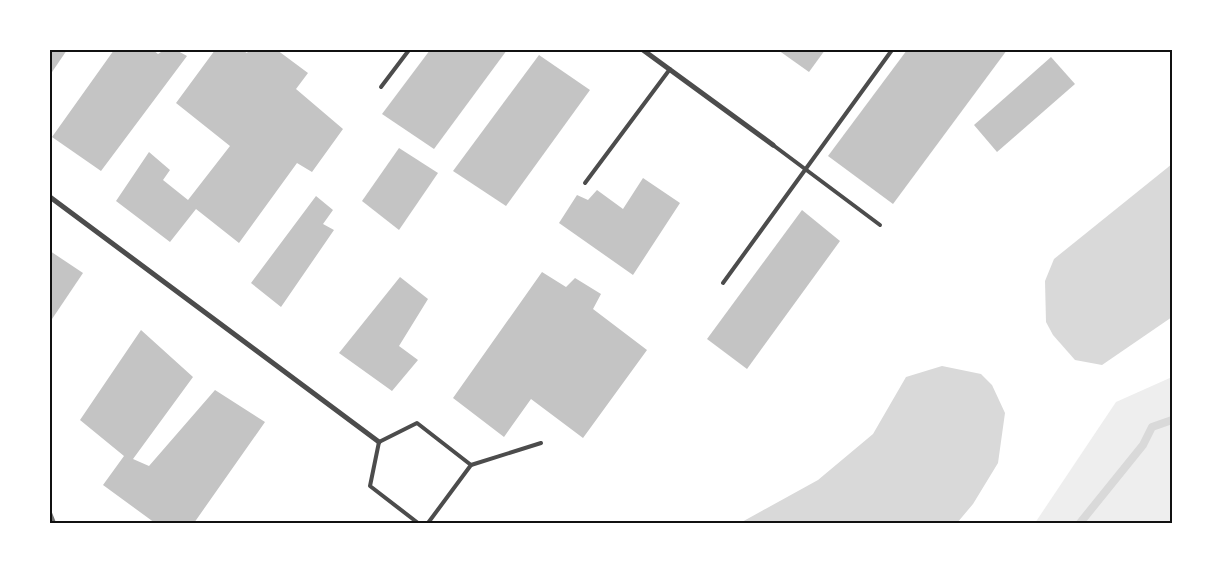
<svg xmlns="http://www.w3.org/2000/svg" width="1222" height="573" font-family="'Work Sans',sans-serif">
  <style>
    .green { fill: #eee }
    .water { fill: #d9d9d9 }
    .lines { fill: none; stroke-linecap: round; stroke-linejoin: round }
    .stream { stroke: #d9d9d9; stroke-width: 8 }
    .building { fill: #c4c4c4 }
    .service { stroke: #4c4c4c; stroke-width: 4 }
    .minor { stroke: #4c4c4c; stroke-width: 5 }
    .rail { stroke: #707070; stroke-width: 4 }
    .neatline { fill: none; stroke: #111; stroke-width: 2 }
  </style>
  <rect width="100%" height="100%" fill="#fff"/>
  <path class="green" d="M 1172,377 L 1172,523 L 1035,523 L 1116,402 Z"/>
  <g class="water">
    <path d="M 1172,164 L 1172,317 L 1102,365 L 1075,360 L 1053,335 L 1046,322 L 1045,281 L 1054,259 Z"/>
    <path d="M 942,366 L 981,374 L 992,385 L 1005,413 L 998,463 L 973,504 L 957,523 L 740,523 L 818,480 L 873,434 L 906,377 Z"/>
  </g>
  <g class="lines">
    <path class="stream" d="M 1080,523 L 1143,445 L 1152,427 L 1172,420"/>
  </g>
  <g class="building">
    <path d="M 50,50 L 67,50 L 50,75 Z"/>
    <path d="M 114,50 L 153,50 L 158,54 L 164,50 L 176,50 L 187,56 L 101,171 L 52,137 Z"/>
    <path d="M 215,50 L 242,50 L 247,53 L 249,50 L 277,50 L 308,73 L 296,89 L 343,129 L 312,172 L 297,163 L 239,243 L 196,209 L 170,242 L 116,201 L 149,152 L 170,170 L 163,180 L 188,200 L 230,146 L 176,103 Z"/>
    <path d="M 430,50 L 507,50 L 434,149 L 382,114 Z"/>
    <path d="M 778,50 L 825,50 L 809,72 Z"/>
    <path d="M 907,50 L 1007,50 L 893,204 L 828,156 Z"/>
    <path d="M 539,55 L 590,90 L 506,206 L 453,171 Z"/>
    <path d="M 1051,57 L 1075,84 L 997,152 L 974,125 Z"/>
    <path d="M 399,148 L 438,173 L 399,230 L 362,201 Z"/>
    <path d="M 643,178 L 680,203 L 633,275 L 559,223 L 577,195 L 588,200 L 597,190 L 623,209 Z"/>
    <path d="M 316,196 L 333,210 L 323,224 L 334,230 L 281,307 L 251,283 Z"/>
    <path d="M 802,210 L 840,241 L 747,369 L 707,339 Z"/>
    <path d="M 50,251 L 83,273 L 50,322 Z"/>
    <path d="M 542,272 L 566,287 L 575,278 L 601,294 L 593,309 L 647,350 L 583,438 L 531,399 L 504,437 L 453,398 Z"/>
    <path d="M 400,277 L 428,299 L 399,346 L 418,360 L 392,391 L 339,353 Z"/>
    <path d="M 141,330 L 193,377 L 133,459 L 149,466 L 215,390 L 265,422 L 194,523 L 155,523 L 103,485 L 124,456 L 80,420 Z"/>
  </g>
  <g class="lines">
    <g class="service">
      <path d="M 381,87 L 409,50"/>
      <path d="M 773,145 L 880,225"/>
      <path d="M 585,183 L 670,69"/>
      <path d="M 723,283 L 892,50"/>
      <path d="M 471,465 L 541,443"/>
      <path d="M 418,523 L 370,486 L 379,442 L 417,423 L 471,465 L 428,523"/>
    </g>
    <g class="minor">
      <path d="M 643,50 L 773,145"/>
      <path d="M 50,197 L 379,442"/>
    </g>
    <path class="rail" d="M 50,513 L 54,523"/>
  </g>
  <rect width="1222" height="573" fill="none" stroke="#ffffff" stroke-width="102"/>
  <rect x="51" y="51" width="1120" height="471" class="neatline"/>
</svg>
